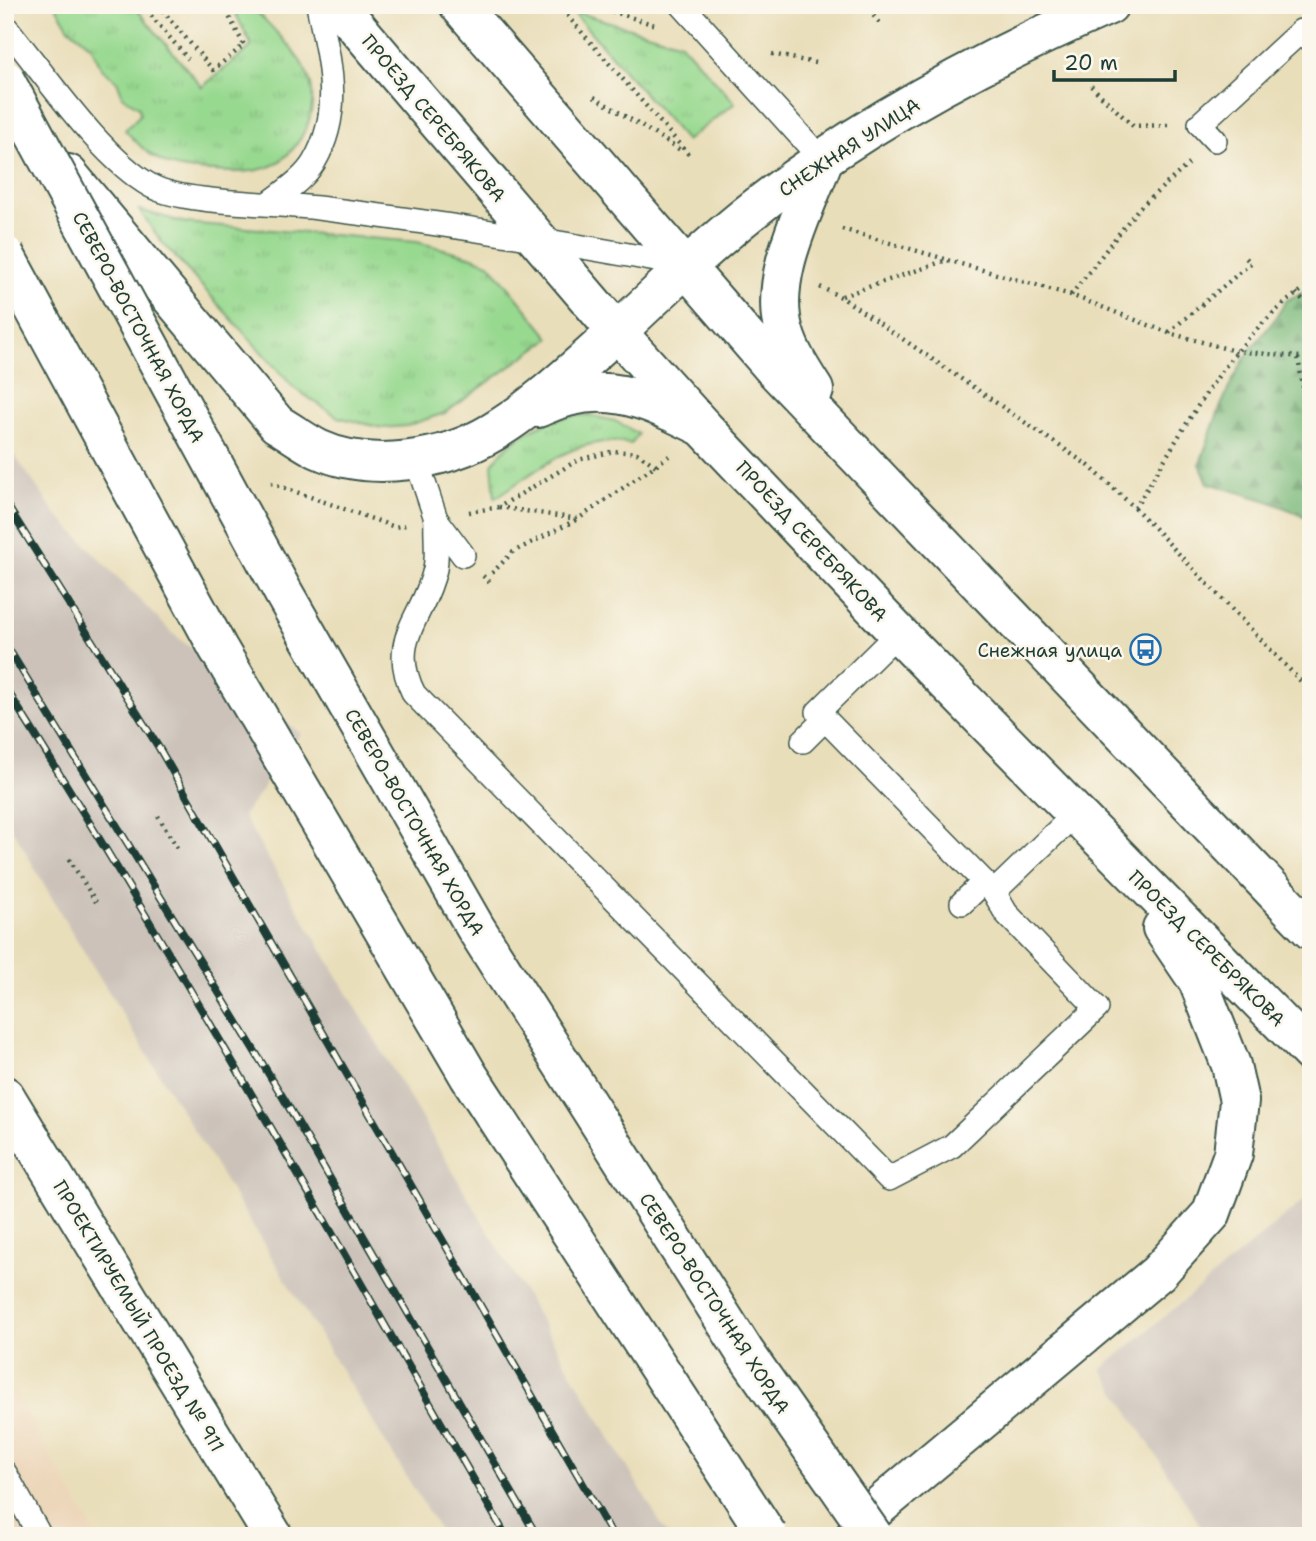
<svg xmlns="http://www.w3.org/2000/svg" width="1316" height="1541" font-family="'Shantell Sans',sans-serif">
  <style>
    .built { fill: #edd7bb }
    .industrial { fill: #ccc2b9 }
    .grass { fill: url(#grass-tufts); stroke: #5c8b62; stroke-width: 2 }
    .forest { fill: url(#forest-firs); stroke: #4c7b57; stroke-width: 2 }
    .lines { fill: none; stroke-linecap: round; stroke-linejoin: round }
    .service-casing { stroke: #3d5548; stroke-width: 26 }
    .minor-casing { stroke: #3d5548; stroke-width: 42 }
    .tertiary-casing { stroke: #3d5548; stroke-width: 42 }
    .secondary-casing { stroke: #3d5548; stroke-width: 42 }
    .path { stroke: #3d5548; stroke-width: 4.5; stroke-dasharray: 2 5; stroke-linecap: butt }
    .service { stroke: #fff; stroke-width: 23 }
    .minor { stroke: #fff; stroke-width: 38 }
    .tertiary { stroke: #fff; stroke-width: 38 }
    .secondary { stroke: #fff; stroke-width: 38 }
    .rail-casing { stroke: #1f3d34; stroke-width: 8 }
    .rail { stroke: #fbf7ec; stroke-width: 5; stroke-dasharray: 16; stroke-linecap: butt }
    .primary-bridge-casing { stroke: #3d5548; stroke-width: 42; stroke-linecap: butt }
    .primary-bridge { stroke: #fff; stroke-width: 38 }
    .labels { text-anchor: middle; stroke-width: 5; stroke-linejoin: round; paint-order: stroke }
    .street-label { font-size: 19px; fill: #1f3d34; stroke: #fbf7ec }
    .poi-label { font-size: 19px; fill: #1f3d34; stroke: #fbf7ec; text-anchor: end }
  </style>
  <defs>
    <pattern id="grass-tufts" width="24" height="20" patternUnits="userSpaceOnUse" patternTransform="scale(1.75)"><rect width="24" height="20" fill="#98d990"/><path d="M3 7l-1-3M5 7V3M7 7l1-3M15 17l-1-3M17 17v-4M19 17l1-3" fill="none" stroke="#83bb7d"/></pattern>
    <pattern id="forest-firs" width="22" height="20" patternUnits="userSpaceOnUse" patternTransform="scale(1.75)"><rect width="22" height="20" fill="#7ab97a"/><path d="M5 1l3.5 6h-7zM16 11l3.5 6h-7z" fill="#639865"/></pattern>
  </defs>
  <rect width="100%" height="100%" fill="#fbf7ec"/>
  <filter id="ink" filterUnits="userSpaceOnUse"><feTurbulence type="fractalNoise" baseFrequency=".0143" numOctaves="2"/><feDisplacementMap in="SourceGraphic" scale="14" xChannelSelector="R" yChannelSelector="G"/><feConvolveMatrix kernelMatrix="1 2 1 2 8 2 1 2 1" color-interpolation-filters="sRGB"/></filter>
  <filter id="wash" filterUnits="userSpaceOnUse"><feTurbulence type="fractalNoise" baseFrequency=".00686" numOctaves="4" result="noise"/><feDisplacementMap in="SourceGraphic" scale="28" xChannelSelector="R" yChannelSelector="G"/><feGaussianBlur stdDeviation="1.57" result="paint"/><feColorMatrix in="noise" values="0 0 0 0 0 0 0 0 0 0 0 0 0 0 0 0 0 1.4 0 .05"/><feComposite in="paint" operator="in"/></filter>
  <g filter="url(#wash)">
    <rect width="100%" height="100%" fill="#e9deba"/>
    <path class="built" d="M 5,1377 L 97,1536 L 5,1536 Z"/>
    <g class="industrial">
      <path d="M 5,442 L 56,514 L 172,633 L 301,734 L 243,816 L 668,1536 L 443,1536 L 67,924 L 5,816 Z"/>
      <path d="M 1311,1194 L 1311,1536 L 1207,1536 L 1102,1369 Z"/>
    </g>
    <g class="grass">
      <path d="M 55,5 L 133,5 L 202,87 L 252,46 L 231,5 L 251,5 C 270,27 297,49 308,76 C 315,92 313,113 306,128 C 285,172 257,174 213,171 C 195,170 177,170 161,161 C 146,153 136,142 125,130 L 140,115 L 139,107 L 123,97 L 117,81 L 102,69 L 91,46 L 69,28 Z"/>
      <path d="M 572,11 L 681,43 L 735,103 L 686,141 Z"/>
      <path d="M 139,210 L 186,223 L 417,242 L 467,255 L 489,263 L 550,338 L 445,413 L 406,426 L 382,428 L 338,417 L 294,388 L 161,241 Z"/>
      <path d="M 588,415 L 615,421 L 638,434 L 631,444 C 578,432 537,471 495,498 L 492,464 C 515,433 550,416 588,415 Z"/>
    </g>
    <path class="forest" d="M 1311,288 L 1311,519 L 1271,502 L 1208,483 L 1200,464 C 1213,425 1227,384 1251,349 C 1263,332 1277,321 1285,301 Z"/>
  </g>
  <g filter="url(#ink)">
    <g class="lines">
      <defs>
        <g id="service">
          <path d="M 682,5 L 823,161"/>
          <path d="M 5,26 C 44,73 100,157 151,186 C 183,204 276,203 318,208 C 441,223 561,242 683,265"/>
          <path d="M 1215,140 L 1200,124 L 1301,31 L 1311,40"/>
          <path d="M 271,202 C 285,191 304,179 314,162 C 344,111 329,60 318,5"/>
          <path d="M 416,459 L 436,519 L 463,555"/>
          <path d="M 436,519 C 435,535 438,553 435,569 C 425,617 386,639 414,694 L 889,1179 L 952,1146 L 1097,1008 L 1006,913 L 994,892"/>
          <path d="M 898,633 L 818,712 L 994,892 L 1075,814"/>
          <path d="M 803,741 L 825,719"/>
          <path d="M 962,903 L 984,882"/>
          <path d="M 5,1473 L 40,1536"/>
        </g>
        <g id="minor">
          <path d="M 68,174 L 277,424 C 291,432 304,442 318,449 C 370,473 445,461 493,432 C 533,409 581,363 617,332"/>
          <path d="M 538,408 C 602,377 644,398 703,427"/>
        </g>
        <path id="tertiary" d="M 5,1096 L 273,1536"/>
        <g id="secondary">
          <path d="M 338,5 L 617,332 L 703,427 L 898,633 L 1311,1053"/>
          <path d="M 459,5 L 774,369 L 1311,930"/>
          <path d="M 617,332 C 658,293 699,254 743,218 C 850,131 983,60 1109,5"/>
          <path d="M 814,390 C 802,371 790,353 784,332 C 768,277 804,212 823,161"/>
          <path d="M 855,1536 L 871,1513 L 1158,1273 L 1211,1214 L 1233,1154 L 1239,1101 L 1231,1065 L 1198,981 L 1162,928"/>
        </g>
      </defs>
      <use href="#service" class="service-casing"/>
      <use href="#minor" class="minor-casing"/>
      <use href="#tertiary" class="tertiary-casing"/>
      <use href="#secondary" class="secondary-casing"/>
      <g class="path">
        <path d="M 142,5 L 188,59"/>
        <path d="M 158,5 L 213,70 L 244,45 L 223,5"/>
        <path d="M 558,5 L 689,155"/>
        <path d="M 592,5 L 655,25"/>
        <path d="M 864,5 L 880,23"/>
        <path d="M 772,54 L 820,64"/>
        <path d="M 1091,86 L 1133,126 L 1168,125"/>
        <path d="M 594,97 L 682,151"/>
        <path d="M 842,229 L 945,259"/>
        <path d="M 820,287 L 841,297 L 1089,466 L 1135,508 L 1311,692"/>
        <path d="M 1296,293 L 1311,308"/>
        <path d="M 1071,295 L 1138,209 L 1192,161"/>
        <path d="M 842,296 L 947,260 L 1071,295 L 1169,333 L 1235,351 L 1311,358"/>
        <path d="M 1169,332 L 1251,263 L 1246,258"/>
        <path d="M 1298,358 L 1311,432"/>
        <path d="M 271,483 L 395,527 L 406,525"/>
        <path d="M 499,507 L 578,519 L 669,456"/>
        <path d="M 1135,508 C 1185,429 1230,336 1311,284"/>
        <path d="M 469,512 L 499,507 L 578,460 L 614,451 L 637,453 L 656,466"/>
        <path d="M 492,573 L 513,552 L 578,519"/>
        <path d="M 483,576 L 493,585"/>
        <path d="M 158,816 L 179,851"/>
        <path d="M 69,859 L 96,902"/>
      </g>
      <use href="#service" class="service"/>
      <use href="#minor" class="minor"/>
      <use href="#tertiary" class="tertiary"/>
      <use href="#secondary" class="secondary"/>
      <defs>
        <g id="rail">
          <path d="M 5,502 L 159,748 L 613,1536"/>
          <path d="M 5,643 L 284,1099 L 537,1536"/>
          <path d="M 5,687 C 181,965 342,1251 506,1536"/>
        </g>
      </defs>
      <use href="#rail" class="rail-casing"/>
      <use href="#rail" class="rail"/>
      <defs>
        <g id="primary-bridge">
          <path d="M 5,80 L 283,592 L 475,927 L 744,1351 L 873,1536"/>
          <path d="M 5,255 L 218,648 L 469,1076 L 768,1536"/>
        </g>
      </defs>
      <use href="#primary-bridge" class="primary-bridge-casing"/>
      <use href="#primary-bridge" class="primary-bridge"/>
    </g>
  </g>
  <defs>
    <symbol id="bus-ring" viewBox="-11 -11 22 22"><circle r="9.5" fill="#fbf7ec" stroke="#1f6fb2" stroke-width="1.5"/><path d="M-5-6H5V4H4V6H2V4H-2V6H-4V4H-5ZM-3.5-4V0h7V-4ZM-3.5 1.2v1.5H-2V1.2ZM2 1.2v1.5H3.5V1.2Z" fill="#1f6fb2"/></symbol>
  </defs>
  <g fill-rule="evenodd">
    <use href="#bus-ring" x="1128" y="632" width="35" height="35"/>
  </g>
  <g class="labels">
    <g class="street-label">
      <text transform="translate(434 118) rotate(50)" y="7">ПРОЕЗД СЕРЕБРЯКОВА</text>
      <text transform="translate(849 147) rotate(-33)" y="7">СНЕЖНАЯ УЛИЦА</text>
      <text transform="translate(139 327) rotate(62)" y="7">СЕВЕРО-ВОСТОЧНАЯ ХОРДА</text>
      <text transform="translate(812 541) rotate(47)" y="7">ПРОЕЗД СЕРЕБРЯКОВА</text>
      <text transform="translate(415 822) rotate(60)" y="7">СЕВЕРО-ВОСТОЧНАЯ ХОРДА</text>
      <text transform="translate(1207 948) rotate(45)" y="7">ПРОЕЗД СЕРЕБРЯКОВА</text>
      <text transform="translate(715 1303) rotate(57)" y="7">СЕВЕРО-ВОСТОЧНАЯ ХОРДА</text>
      <text transform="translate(139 1316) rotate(59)" y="7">ПРОЕКТИРУЕМЫЙ ПРОЕЗД № 911</text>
    </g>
    <g class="poi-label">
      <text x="1122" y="657">Снежная улица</text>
    </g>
  </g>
  <rect width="1316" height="1541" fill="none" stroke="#fbf7ec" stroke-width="28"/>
  <path d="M1054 70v10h121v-10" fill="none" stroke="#1f3d34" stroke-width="3.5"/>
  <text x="1064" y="70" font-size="21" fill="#1f3d34" stroke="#fbf7ec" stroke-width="5" paint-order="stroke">20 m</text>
</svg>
